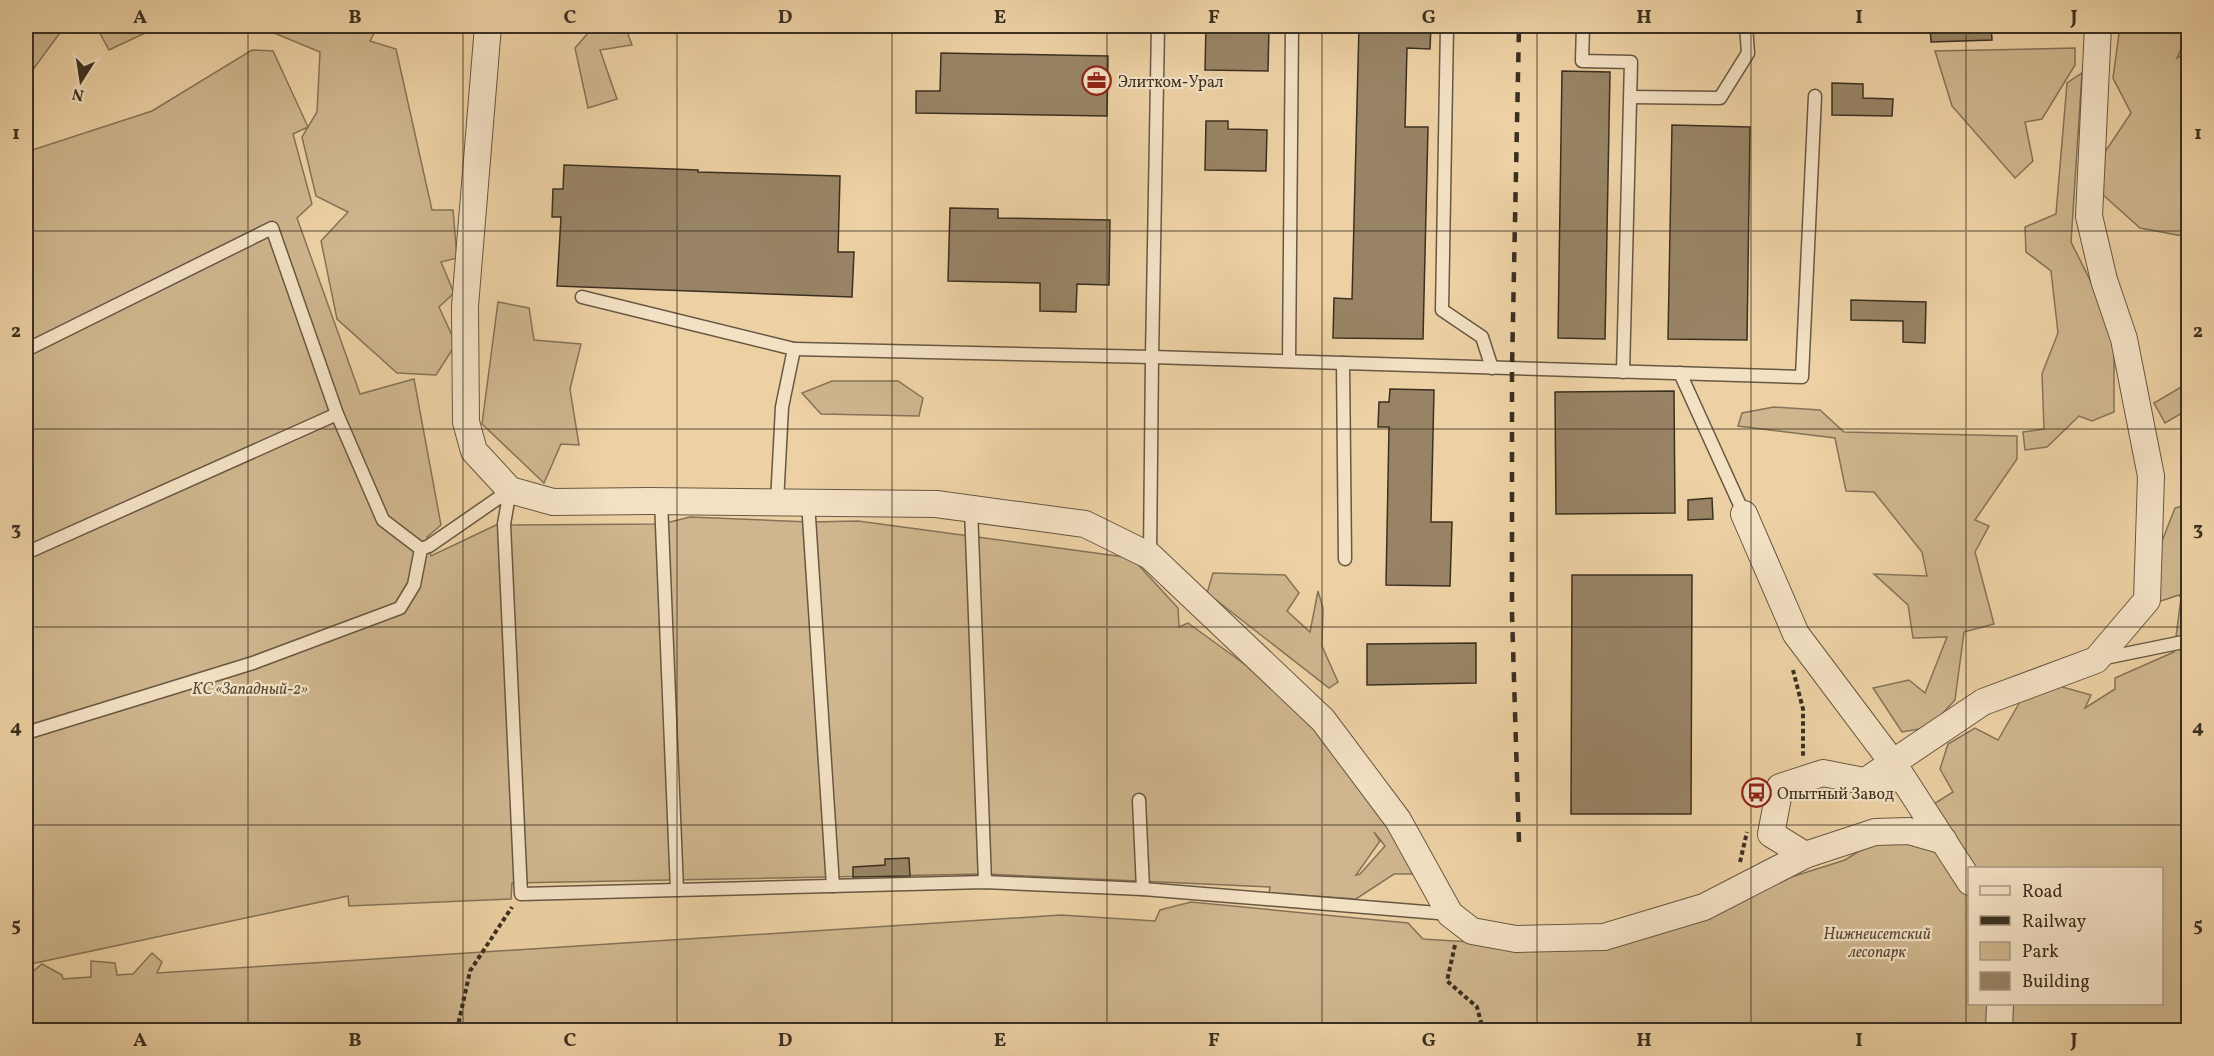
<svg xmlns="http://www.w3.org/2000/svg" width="2214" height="1056" font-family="Vollkorn,serif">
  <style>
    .green { fill: #cfb68e; stroke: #857358; stroke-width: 1.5; fill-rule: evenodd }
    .building { fill: #988465; stroke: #3b3021; stroke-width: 1.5 }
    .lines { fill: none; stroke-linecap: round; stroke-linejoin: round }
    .service-casing { stroke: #685842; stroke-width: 15 }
    .minor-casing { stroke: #685842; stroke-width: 28 }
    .path { stroke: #3b3021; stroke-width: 4; stroke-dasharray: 4.5 3; stroke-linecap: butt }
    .service { stroke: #f3e1c4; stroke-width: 12 }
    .minor { stroke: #f3e1c4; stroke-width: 26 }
    .rail { stroke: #3b3021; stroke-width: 4.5; stroke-dasharray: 10 10; stroke-linecap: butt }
    .grid { fill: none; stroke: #3b3021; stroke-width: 1.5; stroke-opacity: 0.55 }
    .labels { text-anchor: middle; stroke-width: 4.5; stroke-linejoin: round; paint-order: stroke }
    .poi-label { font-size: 16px; fill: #3b3021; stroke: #f3e1c4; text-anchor: start }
    .park-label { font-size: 16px; font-style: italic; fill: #594b37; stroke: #f3e1c4 }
    .neatline { fill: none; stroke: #3b3021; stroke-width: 2 }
    .grid-label { font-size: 20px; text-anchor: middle; font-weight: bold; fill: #3b3021 }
  </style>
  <rect width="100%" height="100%" fill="#edd1a4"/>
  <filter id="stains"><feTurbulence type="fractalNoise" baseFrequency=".00333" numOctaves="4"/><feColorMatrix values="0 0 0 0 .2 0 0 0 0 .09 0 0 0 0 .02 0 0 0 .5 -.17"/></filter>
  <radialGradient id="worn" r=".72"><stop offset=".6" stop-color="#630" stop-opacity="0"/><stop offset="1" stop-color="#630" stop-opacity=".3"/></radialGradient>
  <g class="green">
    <path d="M 26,26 L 65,26 L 26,79 Z"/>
    <path d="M 96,26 L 160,26 L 109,50 Z"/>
    <path d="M 262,26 L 378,26 L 370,41 L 396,49 L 432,210 L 453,210 L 457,258 L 441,262 L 454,293 L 439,307 L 456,344 L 436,375 L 397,373 L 337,319 L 321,241 L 348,212 L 316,196 L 302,137 L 308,127 L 293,134 L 312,204 L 297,218 L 360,394 L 414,379 L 441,525 L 427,537 L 431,556 L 496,525 L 662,524 L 690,517 L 809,522 L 858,521 L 1132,558 L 1178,608 L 1179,627 L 1188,623 L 1298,703 L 1389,819 L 1419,874 L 1394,874 L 1356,899 L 1269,893 L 1270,887 L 984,874 L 512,883 L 511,899 L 349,906 L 348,896 L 26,965 L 26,152 L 152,111 L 252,50 L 273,51 L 308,127 L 317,112 L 320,52 L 262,28 ZM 1374,832 L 1385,846 L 1360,874 L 1356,875 L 1380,841 Z"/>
    <path d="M 594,26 L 625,26 L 632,45 L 600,50 L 617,99 L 588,108 L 575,48 Z"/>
    <path d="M 2120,26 L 2188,26 L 2188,33 L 2177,58 L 2188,51 L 2188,237 L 2140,228 L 2102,194 L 2103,155 L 2131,113 L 2113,78 Z"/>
    <path d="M 2075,48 L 2075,65 L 2042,119 L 2025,122 L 2033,161 L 2015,178 L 1952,106 L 1935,51 Z"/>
    <path d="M 2082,73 L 2071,242 L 2114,328 L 2114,412 L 2092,421 L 2079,416 L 2047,447 L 2025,450 L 2023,432 L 2044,429 L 2042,374 L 2058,333 L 2051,271 L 2026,252 L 2025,227 L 2056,214 L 2067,83 Z"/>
    <path d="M 498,302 L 529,308 L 534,340 L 581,344 L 570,389 L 579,445 L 561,444 L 544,483 L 482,424 Z"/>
    <path d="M 832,381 L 898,381 L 923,398 L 919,416 L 821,414 L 802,393 Z"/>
    <path d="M 2188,383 L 2188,412 L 2187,410 L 2165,423 L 2154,403 Z"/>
    <path d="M 1774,407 L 1820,410 L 1844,432 L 2017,436 L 2017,459 L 1975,520 L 1989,526 L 1975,552 L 1994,624 L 1964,632 L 1955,700 L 1930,727 L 1902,732 L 1873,688 L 1909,680 L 1925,693 L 1947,637 L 1913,638 L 1908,605 L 1874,574 L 1927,576 L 1922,552 L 1874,492 L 1846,491 L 1835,438 L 1738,426 L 1742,413 Z"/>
    <path d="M 2188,504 L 2188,1030 L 26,1030 L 26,977 L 42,964 L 62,975 L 63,979 L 91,977 L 91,961 L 115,963 L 117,975 L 133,974 L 152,953 L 162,962 L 157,973 L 1061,915 L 1155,921 L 1160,910 L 1191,902 L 1408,923 L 1423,939 L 1567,948 L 1845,860 L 1953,792 L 1940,769 L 1948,744 L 1975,728 L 1998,740 L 2021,700 L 2059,686 L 2091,695 L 2085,708 L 2115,689 L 2115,678 L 2174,652 L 2181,598 L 2179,595 L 2158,602 L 2155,559 L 2175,508 ZM 1970,868 L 2162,868 L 2162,1004 L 1970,1004 Z"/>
    <path d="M 1213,573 L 1285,575 L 1299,593 L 1287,611 L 1310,632 L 1318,591 L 1323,608 L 1322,646 L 1338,682 L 1329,688 L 1207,593 Z"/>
  </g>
  <g class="building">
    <path d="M 1206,26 L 1269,26 L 1268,71 L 1205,70 Z"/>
    <path d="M 1359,26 L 1431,26 L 1430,49 L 1407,48 L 1405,127 L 1428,127 L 1423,339 L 1333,338 L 1334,298 L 1352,299 Z"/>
    <path d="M 1930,26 L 1991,26 L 1992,40 L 1931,42 Z"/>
    <path d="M 941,53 L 1108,56 L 1107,116 L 916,113 L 916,91 L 940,91 Z"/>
    <path d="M 1562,71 L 1610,72 L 1605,339 L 1558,338 Z"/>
    <path d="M 1832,83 L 1863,84 L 1863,98 L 1893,99 L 1892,116 L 1832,115 Z"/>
    <path d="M 1206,121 L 1228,121 L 1228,129 L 1267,130 L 1266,171 L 1205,170 Z"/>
    <path d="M 1672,125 L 1750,127 L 1747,340 L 1668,339 Z"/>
    <path d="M 564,165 L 698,170 L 698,172 L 840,176 L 838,252 L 854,252 L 852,297 L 557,286 L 561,217 L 552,217 L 553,189 L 563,189 Z"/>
    <path d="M 950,208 L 998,209 L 998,218 L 1110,220 L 1109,285 L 1077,284 L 1076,312 L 1040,311 L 1040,283 L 948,281 Z"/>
    <path d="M 1851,300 L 1926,302 L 1925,343 L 1903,342 L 1903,321 L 1851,320 Z"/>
    <path d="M 1390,389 L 1434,390 L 1431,522 L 1452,522 L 1450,586 L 1386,585 L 1389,427 L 1378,427 L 1379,402 L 1389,402 Z"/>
    <path d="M 1674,391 L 1675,513 L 1556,514 L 1555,392 Z"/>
    <path d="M 1712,498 L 1713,519 L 1688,520 L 1688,500 Z"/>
    <path d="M 1572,575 L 1692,575 L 1691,814 L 1571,814 Z"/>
    <path d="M 1476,643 L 1476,683 L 1367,685 L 1367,644 Z"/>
    <path d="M 909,858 L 910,876 L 853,877 L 853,867 L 885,865 L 885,859 Z"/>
  </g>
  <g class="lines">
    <defs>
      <g id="service">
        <path d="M 1447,26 L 1442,310 L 1482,337 L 1492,368"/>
        <path d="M 1583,26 L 1582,61 L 1631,62 L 1623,372"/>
        <path d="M 1631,97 L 1720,98 L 1748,53 L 1746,26"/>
        <path d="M 582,297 L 794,349 L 782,407 L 777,502"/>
        <path d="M 794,349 L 1152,357 L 1802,377 L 1815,96"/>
        <path d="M 26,350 L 272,228 L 337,414 L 383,520 L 421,549"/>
        <path d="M 1289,361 L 1292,26"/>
        <path d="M 1343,363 L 1345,559"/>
        <path d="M 1680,373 L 1744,514"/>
        <path d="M 661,501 L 677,890"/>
        <path d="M 808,502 L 833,886"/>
        <path d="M 971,509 L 985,882"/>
        <path d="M 26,553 L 337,414"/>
        <path d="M 1150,556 L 1152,357 L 1158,26"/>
        <path d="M 2100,659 L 2188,641"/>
        <path d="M 26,733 L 253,663 L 400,608 L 414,585 L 421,549 L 429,546 L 510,490 L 504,524 L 521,894 L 985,882 L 1143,889 L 1450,914"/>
        <path d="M 1139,800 L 1143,889"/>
      </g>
      <g id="minor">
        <path d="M 488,26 L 465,306 L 466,422 L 474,451 L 510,490 L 553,502 L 649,501 L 936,504 L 1085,524 L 1150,556 L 1323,720 L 1398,820 L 1450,914 L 1472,931 L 1516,939 L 1604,937 L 1704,907 L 1805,855 L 1875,832 L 1909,831 L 1944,841"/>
        <path d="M 1744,514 L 1796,634 L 1893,763 L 1970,882"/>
        <path d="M 1867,780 L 1983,702 L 2096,660 L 2147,600 L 2151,476 L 2124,339 L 2104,280 L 2089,216 L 2098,26"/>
        <path d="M 1805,855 L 1771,834 L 1780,787 L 1823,773 L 1884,785"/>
        <path d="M 1999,1030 L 2000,1004"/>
      </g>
    </defs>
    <use href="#service" class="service-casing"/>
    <use href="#minor" class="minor-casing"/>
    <g class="path">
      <path d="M 1793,670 L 1803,709 L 1803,757"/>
      <path d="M 1740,862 L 1747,832"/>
      <path d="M 1455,945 L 1447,981 L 1477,1007 L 1483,1030"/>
      <path d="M 457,1030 L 470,971 L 512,907"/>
    </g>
    <use href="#service" class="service"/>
    <use href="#minor" class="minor"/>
    <path class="rail" d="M 1519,842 L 1512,614 L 1512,368 L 1519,26"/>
  </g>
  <path class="grid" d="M 248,26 L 248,1030M 463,26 L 463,1030M 677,26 L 677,1030M 892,26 L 892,1030M 1107,26 L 1107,1030M 1322,26 L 1322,1030M 1537,26 L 1537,1030M 1751,26 L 1751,1030M 1966,26 L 1966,1030M 26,231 L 2188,231M 26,429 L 2188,429M 26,627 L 2188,627M 26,825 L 2188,825"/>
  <defs>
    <symbol id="office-ring" viewBox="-11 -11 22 22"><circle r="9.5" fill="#f3e1c4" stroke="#8f2418" stroke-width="1.5"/><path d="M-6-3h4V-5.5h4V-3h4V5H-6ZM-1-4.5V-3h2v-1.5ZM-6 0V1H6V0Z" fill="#8f2418"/></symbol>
    <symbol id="bus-ring" viewBox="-11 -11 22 22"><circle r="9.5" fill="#f3e1c4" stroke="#8f2418" stroke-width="1.5"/><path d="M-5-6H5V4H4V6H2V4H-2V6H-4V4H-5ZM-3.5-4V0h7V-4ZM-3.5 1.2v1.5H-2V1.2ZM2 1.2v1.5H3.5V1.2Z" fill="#8f2418"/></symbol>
  </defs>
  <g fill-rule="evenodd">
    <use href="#office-ring" x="1080" y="64" width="33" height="33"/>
    <use href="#bus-ring" x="1740" y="776" width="33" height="33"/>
  </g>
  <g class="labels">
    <g class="poi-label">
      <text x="1118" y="87">Элитком-Урал</text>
      <text x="1777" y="799">Опытный Завод</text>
    </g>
    <g class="park-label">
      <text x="250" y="694">КС «Западный-2»</text>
      <text x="1877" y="939">Нижнеисетский<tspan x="1877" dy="18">лесопарк</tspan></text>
    </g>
  </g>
  <rect width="2214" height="1056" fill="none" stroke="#edd1a4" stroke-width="66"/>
  <rect x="1968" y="867" width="195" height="138" fill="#f3e1c4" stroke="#a99a83" stroke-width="1.5"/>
  <rect x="1980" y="886" width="30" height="9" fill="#f3e1c4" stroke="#a99a83" stroke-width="1.5"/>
  <text x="2022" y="897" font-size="18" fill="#3b3021">Road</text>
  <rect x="1980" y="916" width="30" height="9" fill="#3b3021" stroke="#a99a83" stroke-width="1.5"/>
  <text x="2022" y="927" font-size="18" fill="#3b3021">Railway</text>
  <rect x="1980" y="942" width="30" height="18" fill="#cfb68e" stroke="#a99a83" stroke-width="1.5"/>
  <text x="2022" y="957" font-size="18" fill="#3b3021">Park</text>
  <rect x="1980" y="972" width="30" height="18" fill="#988465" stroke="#a99a83" stroke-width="1.5"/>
  <text x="2022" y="987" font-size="18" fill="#3b3021">Building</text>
  <g transform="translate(81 81) rotate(192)" stroke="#f3e1c4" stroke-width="4.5" paint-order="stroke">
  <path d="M0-4.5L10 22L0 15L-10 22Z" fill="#3b3021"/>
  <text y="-9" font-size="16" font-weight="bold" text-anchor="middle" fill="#3b3021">N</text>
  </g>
  <rect x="33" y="33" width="2148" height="990" class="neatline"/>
  <g class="grid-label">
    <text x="140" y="23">A</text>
    <text x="355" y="23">B</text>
    <text x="570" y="23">C</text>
    <text x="785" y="23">D</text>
    <text x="1000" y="23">E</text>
    <text x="1214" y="23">F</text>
    <text x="1429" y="23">G</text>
    <text x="1644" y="23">H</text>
    <text x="1859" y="23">I</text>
    <text x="2074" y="23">J</text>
    <text x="16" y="139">1</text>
    <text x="2198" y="139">1</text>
    <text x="16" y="337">2</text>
    <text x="2198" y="337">2</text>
    <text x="16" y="535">3</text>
    <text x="2198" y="535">3</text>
    <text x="16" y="733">4</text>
    <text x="2198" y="733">4</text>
    <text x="16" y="931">5</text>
    <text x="2198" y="931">5</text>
    <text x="140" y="1046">A</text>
    <text x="355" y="1046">B</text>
    <text x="570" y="1046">C</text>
    <text x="785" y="1046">D</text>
    <text x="1000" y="1046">E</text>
    <text x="1214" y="1046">F</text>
    <text x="1429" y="1046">G</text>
    <text x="1644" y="1046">H</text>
    <text x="1859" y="1046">I</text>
    <text x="2074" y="1046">J</text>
  </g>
  <rect width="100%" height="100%" filter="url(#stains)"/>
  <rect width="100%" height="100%" fill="url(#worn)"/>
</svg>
